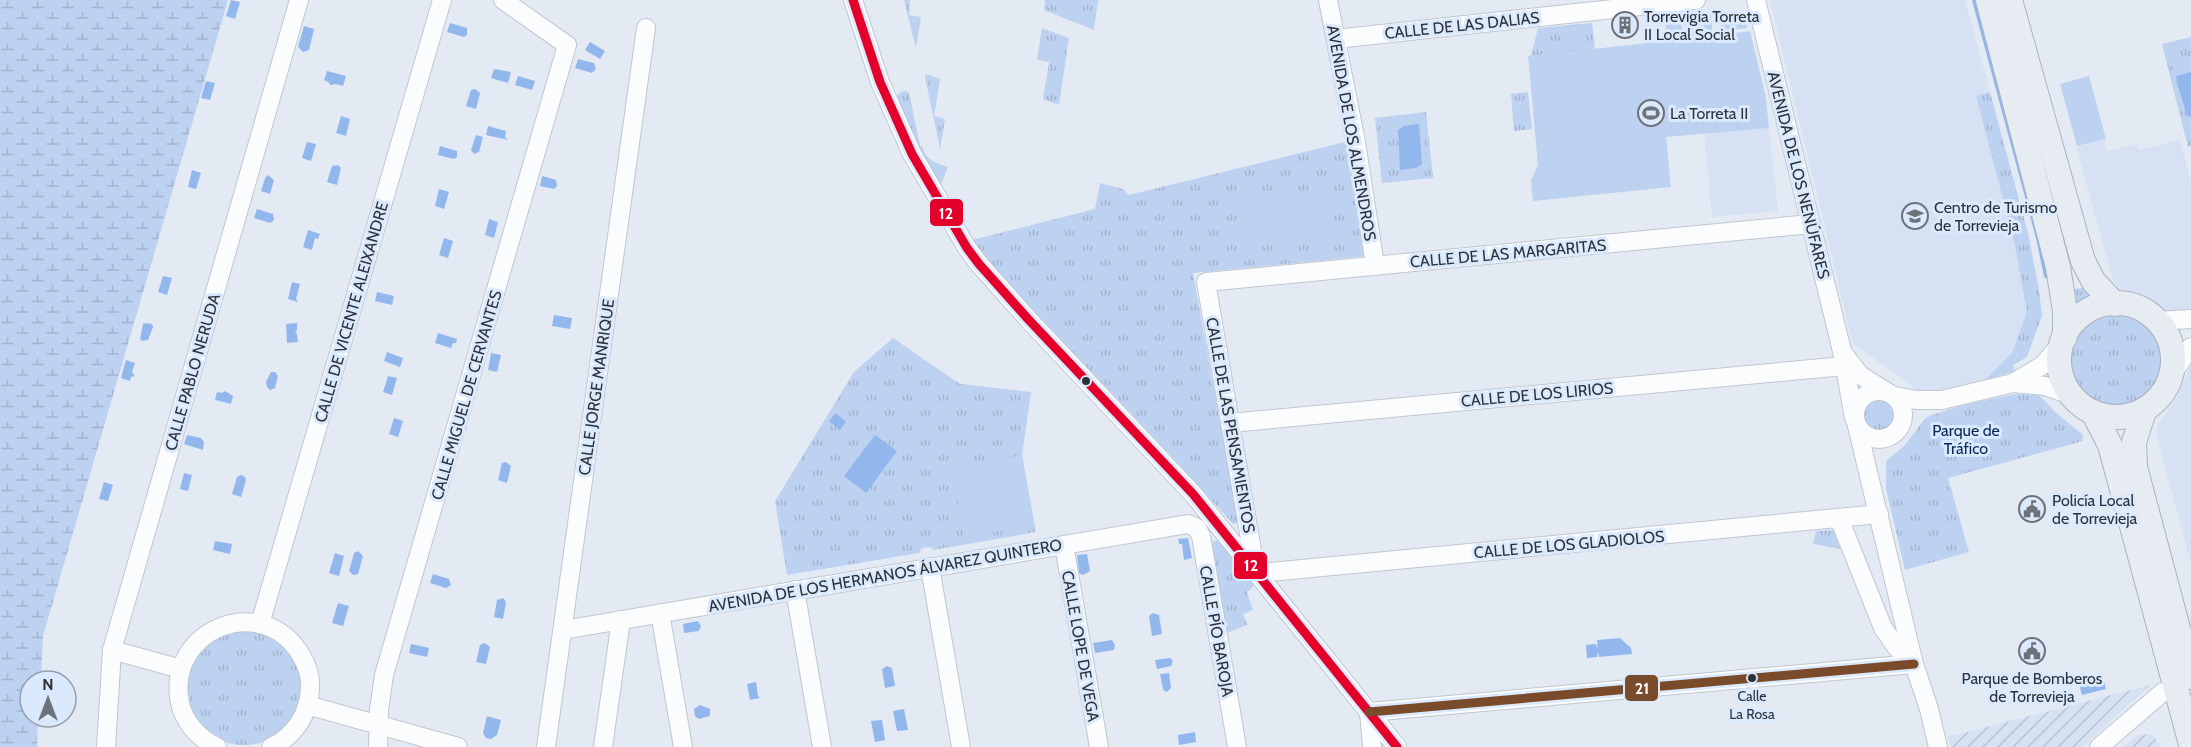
<svg xmlns="http://www.w3.org/2000/svg" width="2191" height="747" font-family="Cabin,sans-serif">
  <style>
    .built { fill: #d6e2f4 }
    .industrial { fill: url(#industrial-furrows) }
    .grass { fill: url(#grass-tufts) }
    .wetland { fill: url(#wetland-marsh) }
    .garden { fill: #bdd1f0 }
    .water { fill: #92b7ed }
    .lines { fill: none; stroke-linecap: round; stroke-linejoin: round }
    .stream { stroke: #92b7ed; stroke-width: 4 }
    .minor-casing { stroke: #c1c7cf; stroke-width: 20 }
    .major-casing { stroke: #a9b2c0; stroke-width: 26 }
    .minor { stroke: #fbfcfd; stroke-width: 18 }
    .major { stroke: #e7ecf2; stroke-width: 24 }
    .bus-1-casing { stroke: #dbe9fc; stroke-width: 14 }
    .bus-2-casing { stroke: #dbe9fc; stroke-width: 14 }
    .bus-1 { stroke: #e4002b; stroke-width: 9 }
    .bus-2 { stroke: #7a4b2a; stroke-width: 9 }
    .bus-dot { fill: #2d3239; stroke: #dbe9fc; stroke-width: 2 }
    .labels { text-anchor: middle; stroke-width: 6; stroke-linejoin: round; paint-order: stroke }
    .bus-label { font-size: 14px; fill: #2d3239; stroke: #dbe9fc }
    .poi-label { font-size: 16px; fill: #2d3239; stroke: #dbe9fc; text-anchor: start }
    .street-label { font-size: 16px; fill: #2d3239; stroke: #dbe9fc }
    .park-label { font-size: 16px; fill: #072855; stroke: #dbe9fc }
    .line-badge { stroke: #dbe9fc; stroke-width: 2 }
    .badge-label { font-size: 16px; text-anchor: middle; font-weight: bold; fill: #fff }
  </style>
  <defs>
    <pattern id="industrial-furrows" width="10" height="10" patternUnits="userSpaceOnUse" patternTransform="scale(1.5)"><rect width="10" height="10" fill="#d6e2f4"/><path d="M-1 1l2-2M0 10L10 0M9 11l2-2" fill="none" stroke="#b8c2d2"/></pattern>
    <pattern id="grass-tufts" width="24" height="20" patternUnits="userSpaceOnUse" patternTransform="scale(1.5)"><rect width="24" height="20" fill="#bdd1f0"/><path d="M3 7l-1-3M5 7V3M7 7l1-3M15 17l-1-3M17 17v-4M19 17l1-3" fill="none" stroke="#a3b4cf"/></pattern>
    <pattern id="wetland-marsh" width="20" height="14" patternUnits="userSpaceOnUse" patternTransform="scale(1.5)"><rect width="20" height="14" fill="#bdd1f0"/><path d="M1 5h8M5 5V1M11 12h8M15 12V8" fill="none" stroke="#a3b4cf"/></pattern>
  </defs>
  <rect width="100%" height="100%" fill="#e3eaf4"/>
  <g class="built">
    <path d="M 1770,0 L 1965,0 L 1990,92 L 1976,97 L 2015,246 L 2027,307 L 2027,315 L 2012,353 L 1985,380 L 1940,390 L 1916,391 L 1909,383 L 1853,344 Z"/>
    <path d="M 1769,128 L 1778,211 L 1712,217 L 1704,133 Z"/>
    <path d="M 2104,140 L 2107,151 L 2137,144 L 2139,150 L 2180,140 L 2191,181 L 2191,311 L 2174,312 L 2163,310 L 2137,296 L 2127,294 L 2114,283 L 2076,147 Z"/>
    <path d="M 2191,365 L 2191,563 L 2156,434 L 2158,424 L 2177,398 Z"/>
  </g>
  <g class="industrial">
    <path d="M 2150,685 L 2082,747 L 1950,747 L 1948,737 Z"/>
    <path d="M 2150,734 L 2155,737 L 2160,747 L 2123,747 L 2138,735 Z"/>
  </g>
  <g class="grass">
    <path d="M 904,0 L 910,0 L 909,15 L 921,17 L 916,48 Z"/>
    <path d="M 1045,0 L 1098,0 L 1094,30 L 1044,10 Z"/>
    <path d="M 1318,0 L 1323,0 L 1367,256 L 1193,273 L 1238,522 L 1233,524 C 1182,467 1129,411 1076,356 C 1040,319 1001,283 972,240 L 1095,209 L 1100,183 L 1123,189 L 1129,195 L 1345,142 Z"/>
    <path d="M 1592,23 L 1595,49 L 1531,56 L 1538,28 Z"/>
    <path d="M 1042,28 L 1069,38 L 1059,105 L 1043,99 L 1049,62 L 1037,60 Z"/>
    <path d="M 2191,37 L 2191,146 L 2188,147 L 2162,44 Z"/>
    <path d="M 926,74 L 940,79 L 934,116 L 945,119 L 940,149 L 925,77 Z"/>
    <path d="M 905,91 L 909,93 L 920,146 L 922,146 C 926,160 935,163 948,167 L 940,187 L 923,158 L 896,98 L 900,92 Z"/>
    <path d="M 1528,92 L 1532,129 L 1514,131 L 1511,94 Z"/>
    <path d="M 1990,92 L 2028,233 L 2039,290 L 2042,316 L 2027,357 L 2013,365 L 2015,371 L 1985,380 L 2012,353 L 2027,312 L 2015,246 L 1976,96 Z"/>
    <path d="M 1426,112 L 1433,178 L 1382,183 L 1375,118 Z"/>
    <path d="M 2085,287 L 2093,299 L 2082,303 L 2074,309 L 2070,290 Z"/>
    <circle cx="2116" cy="362" r="46"/>
    <path d="M 893,338 L 960,384 L 1031,392 L 1022,455 L 1036,532 L 934,550 L 931,547 L 922,548 L 919,553 L 787,575 L 775,501 L 854,372 Z"/>
    <path d="M 2015,394 L 2038,395 L 2042,398 L 2056,413 L 2082,434 L 2083,441 L 1948,478 L 1969,552 L 1905,570 L 1886,489 L 1886,461 L 1904,446 L 1924,420 L 1929,416 L 1964,405 Z"/>
    <circle cx="1879" cy="415" r="19"/>
    <path d="M 1833,530 L 1840,549 L 1813,544 L 1816,531 Z"/>
    <path d="M 1219,540 L 1255,585 L 1247,592 L 1253,610 L 1243,614 L 1247,625 L 1227,633 L 1224,633 L 1210,546 L 1214,541 Z"/>
    <circle cx="244" cy="688" r="57"/>
  </g>
  <path class="wetland" d="M 0,0 L 228,0 L 43,636 L 41,681 L 30,681 L 30,717 L 38,717 L 37,747 L 0,747 Z"/>
  <g class="garden">
    <path d="M 1745,12 L 1747,28 L 1723,31 L 1721,14 Z"/>
    <path d="M 1711,15 L 1713,36 L 1750,31 L 1766,98 L 1769,128 L 1666,137 L 1671,187 L 1533,201 L 1531,180 L 1538,165 L 1528,56 L 1667,41 L 1665,20 L 1681,19 L 1684,39 L 1686,38 L 1684,18 L 1700,17 L 1702,36 L 1704,37 L 1702,16 Z"/>
    <path d="M 2089,76 L 2106,139 L 2077,146 L 2060,84 Z"/>
    <path d="M 1327,190 L 1331,239 L 1243,247 L 1239,198 Z"/>
    <path d="M 1022,455 L 1034,525 L 963,536 L 952,466 Z"/>
  </g>
  <g class="water">
    <path d="M 231,0 L 240,2 L 235,19 L 226,16 Z"/>
    <path d="M 450,23 L 467,28 L 467,35 L 464,37 L 447,32 Z"/>
    <path d="M 304,26 L 314,29 L 309,50 L 303,52 L 298,47 Z"/>
    <path d="M 590,42 L 605,51 L 600,59 L 585,50 Z"/>
    <path d="M 578,59 L 594,63 L 596,69 L 592,73 L 575,68 Z"/>
    <path d="M 494,69 L 511,72 L 508,83 L 491,78 Z"/>
    <path d="M 327,71 L 346,76 L 343,86 L 335,84 L 331,85 L 328,82 L 324,80 Z"/>
    <path d="M 2191,72 L 2191,117 L 2187,115 L 2177,83 L 2176,76 Z"/>
    <path d="M 518,76 L 535,81 L 532,90 L 515,85 Z"/>
    <path d="M 206,81 L 215,83 L 210,100 L 201,98 Z"/>
    <path d="M 475,89 L 480,93 L 476,109 L 466,106 L 471,90 Z"/>
    <path d="M 341,116 L 350,119 L 346,136 L 336,133 Z"/>
    <path d="M 1419,124 L 1422,164 L 1416,168 L 1400,170 L 1398,130 L 1404,126 Z"/>
    <path d="M 488,126 L 506,131 L 505,137 L 508,140 L 486,135 Z"/>
    <path d="M 476,135 L 483,137 L 479,152 L 474,154 L 471,150 Z"/>
    <path d="M 307,142 L 316,144 L 311,161 L 302,158 Z"/>
    <path d="M 440,146 L 457,151 L 457,157 L 454,159 L 438,155 Z"/>
    <path d="M 338,165 L 341,168 L 337,185 L 327,182 L 332,166 Z"/>
    <path d="M 192,170 L 201,173 L 196,189 L 188,187 Z"/>
    <path d="M 268,175 L 274,180 L 270,194 L 261,191 L 265,178 Z"/>
    <path d="M 542,176 L 556,180 L 557,186 L 554,189 L 540,186 Z"/>
    <path d="M 439,189 L 449,192 L 444,209 L 435,206 Z"/>
    <path d="M 257,209 L 273,214 L 274,220 L 270,223 L 254,218 Z"/>
    <path d="M 489,219 L 498,222 L 494,238 L 485,235 Z"/>
    <path d="M 308,230 L 320,234 L 318,239 L 315,238 L 312,250 L 303,247 Z"/>
    <path d="M 444,238 L 453,241 L 448,258 L 439,255 Z"/>
    <path d="M 163,276 L 172,278 L 167,295 L 158,292 Z"/>
    <path d="M 292,282 L 300,284 L 296,299 L 298,302 L 288,299 Z"/>
    <path d="M 377,292 L 394,296 L 392,305 L 375,301 Z"/>
    <path d="M 554,315 L 572,318 L 570,329 L 552,326 Z"/>
    <path d="M 146,323 L 152,324 L 153,327 L 148,340 L 142,341 L 140,339 L 143,324 Z"/>
    <path d="M 297,323 L 297,331 L 295,332 L 297,334 L 298,342 L 287,343 L 286,324 Z"/>
    <path d="M 438,333 L 457,339 L 456,343 L 453,343 L 451,348 L 435,343 Z"/>
    <path d="M 387,352 L 403,358 L 400,367 L 384,361 Z"/>
    <path d="M 491,353 L 501,355 L 497,372 L 488,370 Z"/>
    <path d="M 126,360 L 135,363 L 132,372 L 135,376 L 131,377 L 130,381 L 121,378 Z"/>
    <path d="M 271,372 L 275,372 L 278,376 L 275,388 L 270,390 L 267,387 L 266,382 Z"/>
    <path d="M 388,376 L 397,378 L 392,395 L 383,392 Z"/>
    <path d="M 225,391 L 233,396 L 231,404 L 215,400 L 217,392 L 222,393 Z"/>
    <path d="M 836,413 L 846,422 L 840,430 L 829,421 Z"/>
    <path d="M 394,418 L 403,421 L 398,437 L 389,434 Z"/>
    <path d="M 187,435 L 201,438 L 204,442 L 203,450 L 184,444 Z"/>
    <path d="M 875,435 L 897,451 L 866,493 L 844,476 Z"/>
    <path d="M 506,462 L 511,466 L 507,483 L 498,480 L 502,463 Z"/>
    <path d="M 184,473 L 192,475 L 188,491 L 180,489 Z"/>
    <path d="M 241,475 L 245,477 L 246,480 L 241,497 L 232,494 L 237,477 Z"/>
    <path d="M 104,482 L 113,485 L 108,501 L 99,499 Z"/>
    <path d="M 1188,538 L 1192,558 L 1184,560 L 1182,544 L 1179,544 L 1178,539 Z"/>
    <path d="M 215,541 L 232,544 L 230,554 L 213,550 Z"/>
    <path d="M 358,551 L 363,556 L 358,574 L 353,575 L 349,571 L 354,553 Z"/>
    <path d="M 335,553 L 344,556 L 339,576 L 329,573 Z"/>
    <path d="M 1087,554 L 1090,571 L 1083,575 L 1079,573 L 1077,555 Z"/>
    <path d="M 433,574 L 449,579 L 451,585 L 446,588 L 430,583 Z"/>
    <path d="M 503,598 L 506,602 L 503,619 L 494,617 L 497,600 Z"/>
    <path d="M 338,603 L 349,606 L 343,626 L 332,623 Z"/>
    <path d="M 1153,613 L 1159,615 L 1162,634 L 1152,636 L 1149,616 Z"/>
    <path d="M 698,621 L 701,626 L 699,631 L 684,633 L 683,624 Z"/>
    <path d="M 1620,638 L 1631,648 L 1632,654 L 1599,657 L 1598,652 L 1597,657 L 1587,658 L 1586,645 L 1596,644 L 1598,649 L 1597,640 Z"/>
    <path d="M 1112,640 L 1115,645 L 1114,650 L 1095,653 L 1093,643 Z"/>
    <path d="M 485,643 L 490,647 L 486,664 L 476,662 L 480,645 Z"/>
    <path d="M 411,644 L 429,648 L 427,657 L 409,653 Z"/>
    <path d="M 1170,658 L 1173,661 L 1171,666 L 1157,669 L 1155,660 Z"/>
    <path d="M 887,666 L 892,668 L 895,686 L 885,688 L 882,669 Z"/>
    <path d="M 1169,673 L 1171,688 L 1167,692 L 1163,690 L 1160,674 Z"/>
    <path d="M 2102,674 L 2106,689 L 2082,695 L 2078,680 Z"/>
    <path d="M 756,682 L 758,696 L 760,698 L 750,700 L 747,684 Z"/>
    <path d="M 700,705 L 710,709 L 710,716 L 699,719 L 695,716 L 694,709 Z"/>
    <path d="M 904,709 L 908,730 L 897,731 L 893,711 Z"/>
    <path d="M 487,716 L 501,720 L 497,735 L 491,739 L 486,738 L 483,733 Z"/>
    <path d="M 882,720 L 885,740 L 875,742 L 871,721 Z"/>
    <path d="M 1195,732 L 1196,742 L 1179,745 L 1178,735 Z"/>
  </g>
  <g class="lines">
    <path class="stream" d="M 1974,0 L 2038,238 L 2046,276"/>
    <defs>
      <g id="minor">
        <path d="M 853,0 L 880,82 L 912,154 L 967,248 L 979,264 L 1028,319 L 1193,494 L 1397,747"/>
        <path d="M 1328,0 L 1356,142 L 1375,265"/>
        <path d="M 1756,0 L 1842,351 L 1854,418"/>
        <path d="M 1336,39 L 1696,0"/>
        <path d="M 2157,321 L 2191,319"/>
        <path d="M 1843,353 L 1860,375 L 1887,392"/>
        <path d="M 2172,374 L 2191,347"/>
        <path d="M 2013,383 L 2043,365 L 2062,343"/>
        <circle cx="1879" cy="415" r="24"/>
        <path d="M 1895,396 L 1916,400 L 1942,400 L 2013,383 L 2045,386 L 2071,395"/>
        <path d="M 1230,423 L 1844,366"/>
        <path d="M 1857,426 L 1914,664 L 1929,709 L 1938,747"/>
        <path d="M 1839,518 L 1883,628 L 1897,648 L 1914,664"/>
        <path d="M 1064,545 L 1099,747"/>
        <path d="M 930,567 L 961,747"/>
        <path d="M 1255,568 L 1206,282 L 1811,224"/>
        <path d="M 1259,573 L 1879,514"/>
        <path d="M 795,590 L 822,747"/>
        <path d="M 660,613 L 683,747"/>
        <path d="M 260,624 L 442,0"/>
        <path d="M 563,630 L 1188,524 L 1197,528 L 1201,536 L 1237,747"/>
        <path d="M 112,650 L 181,669"/>
        <path d="M 307,705 L 458,747"/>
        <path d="M 1369,712 L 1914,664"/>
        <path d="M 1369,712 L 1372,747"/>
        <path d="M 106,747 L 112,650 L 299,0"/>
        <path d="M 217,747 C 199,739 184,722 180,703 C 165,630 262,590 301,655 C 307,665 311,677 310,689 C 309,714 294,737 271,747"/>
        <path d="M 378,747 L 379,710 L 384,675 L 567,45 L 503,0"/>
        <path d="M 546,747 L 646,28"/>
        <path d="M 603,747 L 621,620"/>
        <path d="M 2099,747 L 2163,692"/>
      </g>
      <g id="major">
        <path d="M 1988,0 L 2058,267 L 2065,311 L 2065,337"/>
        <path d="M 2010,0 L 2083,261 L 2094,282 L 2115,304"/>
        <circle cx="2116" cy="360" r="57"/>
        <path d="M 2145,409 L 2134,442 L 2135,467 L 2191,677"/>
        <path d="M 2093,412 L 2110,445 L 2191,744"/>
      </g>
    </defs>
    <use href="#minor" class="minor-casing"/>
    <use href="#major" class="major-casing"/>
    <use href="#minor" class="minor"/>
    <use href="#major" class="major"/>
    <defs>
      <path id="bus-1" d="M 853,0 L 880,82 L 912,154 L 967,248 L 979,264 L 1028,319 L 1193,494 L 1397,747"/>
      <path id="bus-2" d="M 1369,712 L 1914,664"/>
    </defs>
    <use href="#bus-1" class="bus-1-casing"/>
    <use href="#bus-2" class="bus-2-casing"/>
    <use href="#bus-1" class="bus-1"/>
    <use href="#bus-2" class="bus-2"/>
  </g>
  <defs>
    <symbol id="building-ring" viewBox="-11 -11 22 22"><circle r="9.5" fill="#dbe9fc" stroke="#6d727a" stroke-width="1.5"/><path d="M-4-6H4V6H1V3H-1V6H-4ZM-2.5-4.3h1.7v1.8h-1.7ZM.8-4.3h1.7v1.8H.8ZM-2.5-1h1.7V.8h-1.7ZM.8-1h1.7V.8H.8Z" fill="#6d727a"/></symbol>
    <symbol id="stadium-ring" viewBox="-11 -11 22 22"><circle r="9.5" fill="#dbe9fc" stroke="#6d727a" stroke-width="1.5"/><path d="M0-5a6.5 5 0 1 0 0 10a6.5 5 0 1 0 0-10ZM-3.5-1.8h7v3.6h-7Z" fill="#6d727a"/></symbol>
    <symbol id="university-ring" viewBox="-11 -11 22 22"><circle r="9.5" fill="#dbe9fc" stroke="#6d727a" stroke-width="1.5"/><path d="M0-5L7-2L0 1L-7-2ZM-4 1L0 2.5L4 1V4Q0 6-4 4Z" fill="#6d727a"/></symbol>
    <symbol id="civic-ring" viewBox="-11 -11 22 22"><circle r="9.5" fill="#dbe9fc" stroke="#6d727a" stroke-width="1.5"/><path d="M-.6-6.5H3V-4.5H.6V-3L4-1V1h2V6H-6V1h2V-1L-.6-3ZM-1.2 2.5V6h2.4V2.5Z" fill="#6d727a"/></symbol>
  </defs>
  <g fill-rule="evenodd">
    <use href="#building-ring" x="1610" y="10" width="30" height="30"/>
    <use href="#stadium-ring" x="1636" y="98" width="30" height="30"/>
    <use href="#university-ring" x="1900" y="201" width="30" height="30"/>
    <use href="#civic-ring" x="2017" y="494" width="30" height="30"/>
    <use href="#civic-ring" x="2017" y="636" width="30" height="30"/>
  </g>
  <g class="bus-dot">
    <circle cx="1086" cy="381" r="5"/>
    <circle cx="1752" cy="678" r="5"/>
  </g>
  <g class="labels">
    <g class="bus-label">
      <text x="1752" y="701">Calle<tspan x="1752" dy="18">La Rosa</tspan></text>
    </g>
    <g class="poi-label">
      <text x="1644" y="22">Torrevigia Torreta<tspan x="1644" dy="18">II Local Social</tspan></text>
      <text x="1670" y="119">La Torreta II</text>
      <text x="1934" y="213">Centro de Turismo<tspan x="1934" dy="18">de Torrevieja</tspan></text>
      <text x="2052" y="506">Policía Local<tspan x="2052" dy="18">de Torrevieja</tspan></text>
      <text x="2032" y="684" text-anchor="middle">Parque de Bomberos<tspan x="2032" dy="18">de Torrevieja</tspan></text>
    </g>
    <g class="street-label">
      <text transform="translate(1462 25) rotate(-6)" y="6">CALLE DE LAS DALIAS</text>
      <text transform="translate(1352 133) rotate(80)" y="6">AVENIDA DE LOS ALMENDROS</text>
      <text transform="translate(1799 175) rotate(76)" y="6">AVENIDA DE LOS NENÚFARES</text>
      <text transform="translate(1508 253) rotate(-5)" y="6">CALLE DE LAS MARGARITAS</text>
      <text transform="translate(351 312) rotate(-74)" y="6">CALLE DE VICENTE ALEIXANDRE</text>
      <text transform="translate(192 372) rotate(-74)" y="6">CALLE PABLO NERUDA</text>
      <text transform="translate(596 387) rotate(-82)" y="6">CALLE JORGE MANRIQUE</text>
      <text transform="translate(1537 394) rotate(-5)" y="6">CALLE DE LOS LIRIOS</text>
      <text transform="translate(466 395) rotate(-74)" y="6">CALLE MIGUEL DE CERVANTES</text>
      <text transform="translate(1231 425) rotate(80)" y="6">CALLE DE LAS PENSAMIENTOS</text>
      <text transform="translate(1569 544) rotate(-5)" y="6">CALLE DE LOS GLADIOLOS</text>
      <text transform="translate(885 575) rotate(-10)" y="6">AVENIDA DE LOS HERMANOS ÁLVAREZ QUINTERO</text>
      <text transform="translate(1217 631) rotate(80)" y="6">CALLE PÍO BAROJA</text>
      <text transform="translate(1081 646) rotate(80)" y="6">CALLE LOPE DE VEGA</text>
    </g>
    <g class="park-label">
      <text x="1966" y="436">Parque de<tspan x="1966" dy="18">Tráfico</tspan></text>
    </g>
  </g>
  <g class="line-badge">
    <rect x="929" y="198" width="35" height="29" rx="6" fill="#e4002b"/>
    <rect x="1233" y="551" width="35" height="29" rx="6" fill="#e4002b"/>
    <rect x="1624" y="674" width="35" height="28" rx="6" fill="#7a4b2a"/>
  </g>
  <g class="badge-label">
    <text x="946" y="219">12</text>
    <text x="1251" y="571">12</text>
    <text x="1642" y="694">21</text>
  </g>
  <g transform="translate(48 699)"><circle r="28" fill="#dbe9fc" stroke="#95a0ae" stroke-width="1.5"/>
  <path d="M0-4.5L10 22L0 15L-10 22Z" fill="#6d727a"/>
  <text y="-9" font-size="16" font-weight="bold" text-anchor="middle" fill="#2d3239">N</text>
  </g>
</svg>
